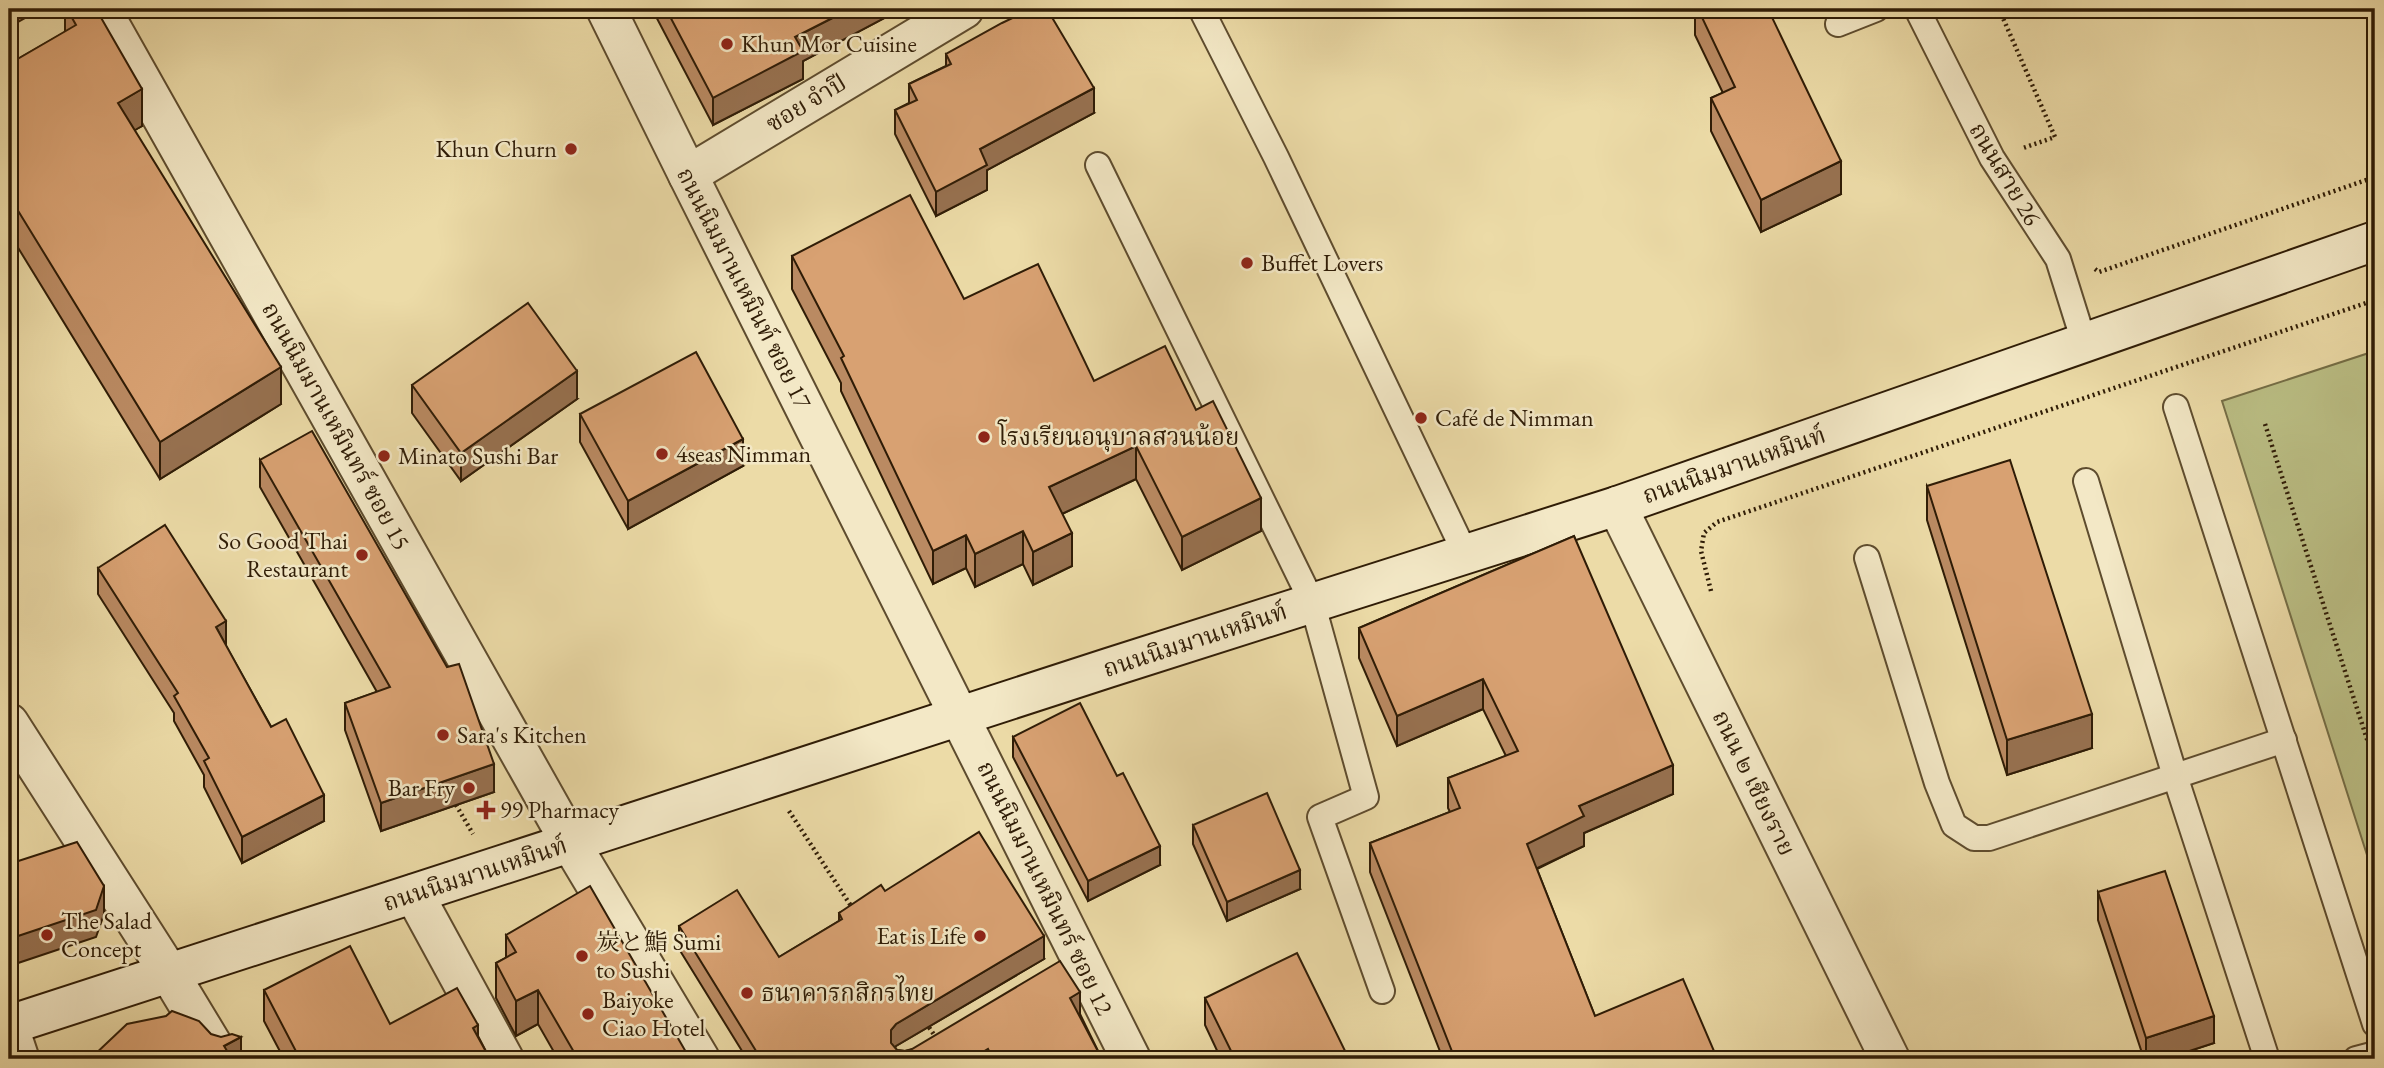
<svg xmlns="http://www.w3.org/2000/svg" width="2384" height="1068" font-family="'EB Garamond','Noto Serif SC','Noto Serif JP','Noto Serif Thai',serif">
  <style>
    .green { fill: #bbbf85; stroke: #756e46; stroke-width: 2 }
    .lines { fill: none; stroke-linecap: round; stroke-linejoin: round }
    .service-casing { stroke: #5e4c2e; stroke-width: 28 }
    .minor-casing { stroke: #5e4c2e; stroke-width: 42 }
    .tertiary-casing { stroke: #5e4c2e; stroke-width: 42 }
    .secondary-casing { stroke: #2f1c06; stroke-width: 42 }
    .path { stroke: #2f1c06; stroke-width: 4.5; stroke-dasharray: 2 3.5; stroke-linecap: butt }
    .service { stroke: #f3e8c6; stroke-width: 24 }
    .minor { stroke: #f3e8c6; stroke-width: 38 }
    .tertiary { stroke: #f3e8c6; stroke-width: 38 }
    .secondary { stroke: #f3e8c6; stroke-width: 38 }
    .wall { fill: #ba8a62; stroke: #2f1c06; stroke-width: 2 }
    .shaded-wall { fill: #977150; stroke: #2f1c06; stroke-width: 2 }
    .building { fill: #d8a172; stroke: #2f1c06; stroke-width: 2 }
    .poi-dot { fill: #8f2418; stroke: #f3e8c6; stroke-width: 2.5 }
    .labels { text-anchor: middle; stroke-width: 5; stroke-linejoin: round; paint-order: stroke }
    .poi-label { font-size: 24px; fill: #2f1c06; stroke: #f3e8c6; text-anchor: start }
    .street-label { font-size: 24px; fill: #2f1c06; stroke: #f3e8c6 }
  </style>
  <rect width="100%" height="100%" fill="#ecdba7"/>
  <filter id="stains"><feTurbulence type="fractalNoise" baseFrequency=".00286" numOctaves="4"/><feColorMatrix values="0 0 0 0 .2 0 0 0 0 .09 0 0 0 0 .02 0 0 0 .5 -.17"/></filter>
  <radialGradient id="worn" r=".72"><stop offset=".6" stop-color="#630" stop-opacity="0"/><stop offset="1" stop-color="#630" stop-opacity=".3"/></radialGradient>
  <path class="green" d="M 2375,351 L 2375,880 L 2222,401 Z"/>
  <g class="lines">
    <defs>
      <g id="service">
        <path d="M 1201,9 L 1276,157 L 1465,553"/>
        <path d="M 1917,9 L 1992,158 L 2058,259 L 2084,342"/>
        <path d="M 1838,24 L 1876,9"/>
        <path d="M 1098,165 L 1312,602 L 1366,797 L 1320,817 L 1382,991"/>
        <path d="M 2176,407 L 2375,1024"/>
        <path d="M 2086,481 L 2175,776 L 2267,1059"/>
        <path d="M 1867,558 L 1937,783 L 1954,825 L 1974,838 L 1989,838 L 2284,740"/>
        <path d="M 15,1023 L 27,1059"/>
        <path d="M 2356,1059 L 2375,1054"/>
      </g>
      <g id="minor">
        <path d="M 101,9 L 570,842 L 700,1059"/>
        <path d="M 606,9 L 688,175 L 1131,1059"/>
        <path d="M 688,175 L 964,9"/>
        <path d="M 9,723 L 169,973 L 221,1059"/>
        <path d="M 414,894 L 504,1059"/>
      </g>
      <path id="tertiary" d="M 1617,506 L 1890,1059"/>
      <path id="secondary" d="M 9,1025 L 1108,668 L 1617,506 L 2375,241"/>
    </defs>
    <use href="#service" class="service-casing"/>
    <use href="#minor" class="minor-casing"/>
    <use href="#tertiary" class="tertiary-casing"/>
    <use href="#secondary" class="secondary-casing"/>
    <g class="path">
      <path d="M 1999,9 L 2055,137 L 2023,148"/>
      <path d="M 2095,269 L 2099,272 L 2375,177"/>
      <path d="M 2265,424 L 2375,764"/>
      <path d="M 1711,591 L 1701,551 L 1704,533 L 1717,522 L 2375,300"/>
      <path d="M 456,805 L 473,834"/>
      <path d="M 789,811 L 853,909"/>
      <path d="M 926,1023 L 937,1039"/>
    </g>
    <use href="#service" class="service"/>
    <use href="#minor" class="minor"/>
    <use href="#tertiary" class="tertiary"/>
    <use href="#secondary" class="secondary"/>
  </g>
  <g class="wall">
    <path d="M 65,9 L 96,9 L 142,126 L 134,130 L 281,404 L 160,479 L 9,233 L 9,64 L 65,32 Z"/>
    <path d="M 652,9 L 894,9 L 894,13 L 803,61 L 803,79 L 713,125 Z"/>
    <path d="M 1692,9 L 1768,9 L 1841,194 L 1761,232 L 1711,131 L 1711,98 L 1723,93 L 1695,35 L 1695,15 Z"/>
    <path d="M 946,54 L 1094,113 L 987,170 L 987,190 L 936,216 L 895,134 L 895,110 L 909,103 L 909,84 L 946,66 Z"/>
    <path d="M 792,256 L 964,299 L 1094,381 L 1196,410 L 1261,531 L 1182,570 L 1136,479 L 1062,514 L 1072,566 L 1033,585 L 1023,564 L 975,587 L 966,568 L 933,584 L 841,391 L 841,383 L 792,289 Z"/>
    <path d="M 412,385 L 577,399 L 461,481 L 412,413 Z"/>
    <path d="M 580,414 L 743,466 L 628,529 L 580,442 Z"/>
    <path d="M 260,460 L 494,792 L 381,831 L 345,730 L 345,703 L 377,692 L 260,487 Z"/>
    <path d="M 1927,486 L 2092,748 L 2007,775 L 1927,520 Z"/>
    <path d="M 1574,536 L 1673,794 L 1584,833 L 1584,846 L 1537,869 L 1595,1016 L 1717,1059 L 1443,1059 L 1370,872 L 1370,843 L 1450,812 L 1448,808 L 1448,778 L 1506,756 L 1483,709 L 1397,746 L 1359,658 L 1359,628 Z"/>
    <path d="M 98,568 L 226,646 L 324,821 L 242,863 L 204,787 L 204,775 L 174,721 L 174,713 L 98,594 Z"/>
    <path d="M 1013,737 L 1160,865 L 1088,901 L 1013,757 Z"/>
    <path d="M 1193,825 L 1300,889 L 1227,921 L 1193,844 Z"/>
    <path d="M 885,891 L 1044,959 L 896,1046 L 895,1048 L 897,1050 L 905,1051 L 1080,1014 L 1102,1059 L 747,1059 L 679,949 L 679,926 L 779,957 L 839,921 L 839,913 Z"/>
    <path d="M 2098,892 L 2214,1043 L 2165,1059 L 2144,1059 L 2098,920 Z"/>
    <path d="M 506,935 L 690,1059 L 558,1059 L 538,1024 L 516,1036 L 496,998 L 496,963 L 506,958 Z"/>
    <path d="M 264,990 L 390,1024 L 478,1036 L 490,1059 L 284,1059 L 264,1021 Z"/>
    <path d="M 1205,998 L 1349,1059 L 1221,1059 L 1205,1025 Z"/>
  </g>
  <g class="shaded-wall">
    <path d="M 9,9 L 41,9 L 9,27 Z"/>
    <path d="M 850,9 L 894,9 L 894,13 L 803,61 L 803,79 L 713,125 L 713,98 L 795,37 Z"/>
    <path d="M 1094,88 L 1094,113 L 987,170 L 987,190 L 936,216 L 936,192 L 980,149 Z"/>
    <path d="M 142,89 L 142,126 L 118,140 L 118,103 Z"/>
    <path d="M 1841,161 L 1841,194 L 1761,232 L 1761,200 Z"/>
    <path d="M 281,367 L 281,404 L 160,479 L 160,442 Z"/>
    <path d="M 577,371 L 577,399 L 461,481 L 461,453 Z"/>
    <path d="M 743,439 L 743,466 L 628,529 L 628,501 Z"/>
    <path d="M 1136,446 L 1136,479 L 1049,520 L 1049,487 Z"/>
    <path d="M 1261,498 L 1261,531 L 1182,570 L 1182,537 Z"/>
    <path d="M 1023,531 L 1023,564 L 975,587 L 975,554 Z"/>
    <path d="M 1072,533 L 1072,566 L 1033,585 L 1033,552 Z"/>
    <path d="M 966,535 L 966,568 L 933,584 L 933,551 Z"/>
    <path d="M 226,621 L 226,646 L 216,627 Z"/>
    <path d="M 1483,679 L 1483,709 L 1397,746 L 1397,716 Z"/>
    <path d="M 2092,714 L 2092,748 L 2007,775 L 2007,740 Z"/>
    <path d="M 494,764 L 494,792 L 381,831 L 381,803 Z"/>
    <path d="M 1673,765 L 1673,794 L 1584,833 L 1584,846 L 1527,873 L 1527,844 L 1579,806 Z"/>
    <path d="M 324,795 L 324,821 L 242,863 L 242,837 Z"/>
    <path d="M 1160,846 L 1160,865 L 1088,901 L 1088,881 Z"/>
    <path d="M 1300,870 L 1300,889 L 1227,921 L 1227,902 Z"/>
    <path d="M 104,886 L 104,914 L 96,937 L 9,966 L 9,939 Z"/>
    <path d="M 1044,936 L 1044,959 L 896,1046 L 891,1052 L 891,1030 L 896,1024 Z"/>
    <path d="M 538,990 L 538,1024 L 516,1036 L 516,1001 Z"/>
    <path d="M 1080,992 L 1080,1014 L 1070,1020 L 1070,998 Z"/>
    <path d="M 2214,1016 L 2214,1043 L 2165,1059 L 2146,1059 L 2146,1038 Z"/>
    <path d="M 478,1025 L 478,1056 L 473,1028 Z"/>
    <path d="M 241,1037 L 241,1059 L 224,1059 L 224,1046 Z"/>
    <path d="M 988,1049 L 988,1059 L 971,1059 Z"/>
  </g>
  <g class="building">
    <path d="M 67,9 L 96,9 L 142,89 L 118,103 L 281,367 L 160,442 L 9,196 L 9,64 L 76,25 Z"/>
    <path d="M 666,9 L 850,9 L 795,37 L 803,51 L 713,98 Z"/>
    <path d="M 1031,9 L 1047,9 L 1094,88 L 980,149 L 987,165 L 936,192 L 895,110 L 917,100 L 909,84 L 951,64 L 946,54 L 1002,23 Z"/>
    <path d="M 1698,9 L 1768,9 L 1841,161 L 1761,200 L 1711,98 L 1735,87 Z"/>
    <path d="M 910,195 L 964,299 L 1038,264 L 1094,381 L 1165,346 L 1196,410 L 1213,401 L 1261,498 L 1182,537 L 1136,446 L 1049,487 L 1072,533 L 1033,552 L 1023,531 L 975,554 L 966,535 L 933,551 L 841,358 L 844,356 L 792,256 Z"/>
    <path d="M 528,303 L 577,371 L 461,453 L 412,385 Z"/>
    <path d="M 696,352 L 743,439 L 628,501 L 580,414 Z"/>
    <path d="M 312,431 L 447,667 L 459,664 L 494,764 L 381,803 L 345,703 L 390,687 L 260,460 Z"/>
    <path d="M 2010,460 L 2092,714 L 2007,740 L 1927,486 Z"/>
    <path d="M 165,525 L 226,621 L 216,627 L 271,727 L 286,719 L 324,795 L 242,837 L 204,761 L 209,758 L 174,696 L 178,693 L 98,568 Z"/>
    <path d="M 1574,536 L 1673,765 L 1579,806 L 1584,816 L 1527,844 L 1595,1016 L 1683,979 L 1717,1058 L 1715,1059 L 1455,1059 L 1370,843 L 1460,808 L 1448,778 L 1518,751 L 1483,679 L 1397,716 L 1359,628 Z"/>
    <path d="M 1080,703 L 1117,776 L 1123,773 L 1160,846 L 1088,881 L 1013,737 Z"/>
    <path d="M 1267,793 L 1300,870 L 1227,902 L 1193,825 Z"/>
    <path d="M 979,832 L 1044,936 L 896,1024 L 891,1030 L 891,1043 L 897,1050 L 905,1051 L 912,1049 L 1060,961 L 1080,992 L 1070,998 L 1102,1059 L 993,1059 L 988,1049 L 971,1059 L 761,1059 L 679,926 L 737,890 L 779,957 L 842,919 L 839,913 L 881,885 L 885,891 Z"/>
    <path d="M 77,842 L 104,886 L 96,910 L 9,939 L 9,864 Z"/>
    <path d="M 2165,871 L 2214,1016 L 2146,1038 L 2098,892 Z"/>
    <path d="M 590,886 L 690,1059 L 578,1059 L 538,990 L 516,1001 L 496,963 L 516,952 L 506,935 Z"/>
    <path d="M 350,946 L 390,1024 L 457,988 L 478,1025 L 473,1028 L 490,1059 L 300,1059 L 264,990 Z"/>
    <path d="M 1297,953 L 1349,1059 L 1235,1059 L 1205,998 Z"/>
    <path d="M 172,1011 L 199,1021 L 211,1034 L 221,1037 L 232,1034 L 241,1037 L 224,1046 L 232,1059 L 90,1059 L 127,1024 L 166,1016 Z"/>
  </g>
  <g class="poi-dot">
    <circle cx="727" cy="44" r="7"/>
    <circle cx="571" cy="149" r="7"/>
    <circle cx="1247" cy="263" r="7"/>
    <circle cx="1421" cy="418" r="7"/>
    <circle cx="984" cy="437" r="7"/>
    <circle cx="662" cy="454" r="7"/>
    <circle cx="384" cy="456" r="7"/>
    <circle cx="362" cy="555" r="7"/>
    <circle cx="443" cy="735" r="7"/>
    <circle cx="469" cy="788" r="7"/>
    <path d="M482.5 799.5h7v7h7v7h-7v7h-7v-7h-7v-7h7z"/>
    <circle cx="47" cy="935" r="7"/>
    <circle cx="980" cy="936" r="7"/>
    <circle cx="582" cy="956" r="7"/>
    <circle cx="747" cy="993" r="7"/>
    <circle cx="588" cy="1014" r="7"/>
  </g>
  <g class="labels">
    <g class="poi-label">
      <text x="741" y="52">Khun Mor Cuisine</text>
      <text x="557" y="157" text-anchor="end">Khun Churn</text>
      <text x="1261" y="271">Buffet Lovers</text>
      <text x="1435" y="426">Café de Nimman</text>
      <text x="998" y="445">โรงเรียนอนุบาลสวนน้อย</text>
      <text x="676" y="462">4seas Nimman</text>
      <text x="398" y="464">Minato Sushi Bar</text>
      <text x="348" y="549" text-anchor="end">So Good Thai<tspan x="348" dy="28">Restaurant</tspan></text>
      <text x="457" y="743">Sara's Kitchen</text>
      <text x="455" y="796" text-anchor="end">Bar Fry</text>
      <text x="500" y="818">99 Pharmacy</text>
      <text x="61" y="929">The Salad<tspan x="61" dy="28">Concept</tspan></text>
      <text x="966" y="944" text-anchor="end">Eat is Life</text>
      <text x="596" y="950">炭と鮨 Sumi<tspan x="596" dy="28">to Sushi</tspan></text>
      <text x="761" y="1001">ธนาคารกสิกรไทย</text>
      <text x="602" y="1008">Baiyoke<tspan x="602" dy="28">Ciao Hotel</tspan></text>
    </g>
    <g class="street-label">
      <text transform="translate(806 103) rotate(-31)" y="8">ซอย จำปี</text>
      <text transform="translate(2005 174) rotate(59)" y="8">ถนนสาย 26</text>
      <text transform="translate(744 288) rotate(63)" y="8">ถนนนิมมานเหมินท์ ซอย 17</text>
      <text transform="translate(336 426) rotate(61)" y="8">ถนนนิมมานเหมินทร์ ซอย 15</text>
      <text transform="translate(1734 465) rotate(-19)" y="8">ถนนนิมมานเหมินท์</text>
      <text transform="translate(1195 640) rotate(-18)" y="8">ถนนนิมมานเหมินท์</text>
      <text transform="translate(1754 783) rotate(64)" y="8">ถนน ๒ เชียงราย</text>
      <text transform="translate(475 874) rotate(-18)" y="8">ถนนนิมมานเหมินท์</text>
      <text transform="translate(1045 888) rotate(64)" y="8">ถนนนิมมานเหมินทร์ ซอย 12</text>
    </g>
  </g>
  <rect width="2384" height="1068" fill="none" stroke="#ecdba7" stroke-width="35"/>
  <rect x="10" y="10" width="2363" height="1047" fill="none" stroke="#2f1c06" stroke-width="3.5"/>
  <rect x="18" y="18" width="2349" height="1033" fill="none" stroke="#2f1c06" stroke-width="2"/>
  <rect width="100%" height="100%" filter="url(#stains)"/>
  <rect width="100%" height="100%" fill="url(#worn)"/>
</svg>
